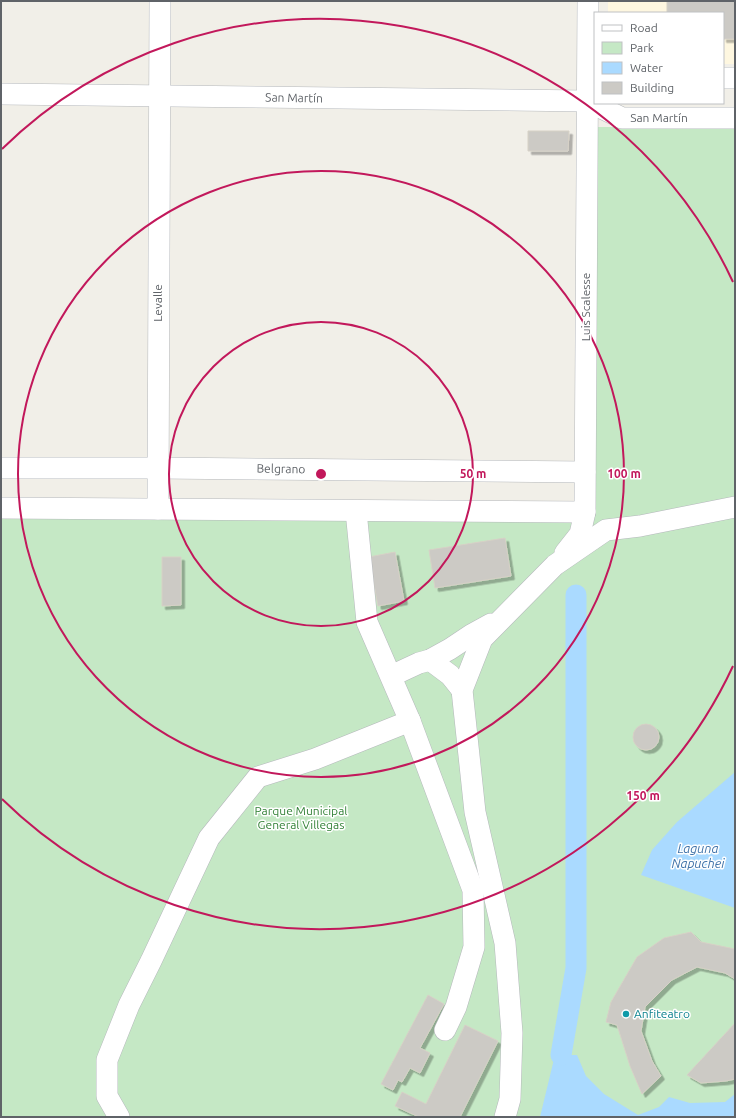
<svg xmlns="http://www.w3.org/2000/svg" width="736" height="1118" font-family="Ubuntu,sans-serif">
  <style>
    .commercial { fill: #fef7e0 }
    .green { fill: #c5e8c5 }
    .water { fill: #aadaff }
    .lines { fill: none; stroke-linecap: round; stroke-linejoin: round }
    .canal { stroke: #aadaff; stroke-width: 21 }
    .building { fill: #cccac5; stroke: #d6d1c6; filter: url(#shadow) }
    .minor-casing { stroke: #b5b8bc; stroke-width: 22 }
    .minor { stroke: #fff; stroke-width: 21 }
    .ring { fill: none; stroke: #c2185b; stroke-width: 2 }
    .culture-dot { fill: #0f9aa8; stroke: #fff; stroke-width: 1.5 }
    .labels { text-anchor: middle; stroke-width: 3; stroke-linejoin: round; paint-order: stroke }
    .street-label { font-size: 12px; fill: #5f6368; stroke: #fff }
    .park-label { font-size: 12px; fill: #348238; stroke: #fff }
    .culture-label { font-size: 12px; fill: #0d838f; stroke: #fff; text-anchor: start }
    .water-label { font-size: 13px; font-style: italic; fill: #4174aa; stroke: #fff }
    .centre { fill: #c2185b; stroke: #fff; stroke-width: 2 }
    .ring-label { font-size: 12px; text-anchor: middle; font-weight: bold; fill: #c2185b; stroke: #fff; stroke-width: 3; stroke-linejoin: round; paint-order: stroke }
  </style>
  <defs>
    <filter id="shadow"><feDropShadow dx="3.5" dy="3.5" stdDeviation="0" flood-color="#0004"/></filter>
  </defs>
  <rect width="100%" height="100%" fill="#f1efe8"/>
  <path class="commercial" d="M 608,1 L 735,1 L 735,64 L 723,64 L 723,13 L 608,13 Z"/>
  <path class="green" d="M 595,127 L 735,127 L 735,1117 L 1,1117 L 1,517 L 592,520 Z"/>
  <g class="water">
    <path d="M 735,772 L 735,908 L 641,875 L 652,850 L 677,822 Z"/>
    <path d="M 555,1055 L 577,1055 L 586,1076 L 604,1094 L 638,1115 L 659,1107 L 669,1097 L 690,1103 L 725,1102 L 735,1094 L 735,1117 L 540,1117 Z"/>
  </g>
  <g class="lines">
    <path class="canal" d="M 561,1055 L 576,968 L 576,595"/>
  </g>
  <g class="building">
    <path d="M 667,1 L 735,1 L 735,39 L 723,39 L 723,13 L 667,13 Z"/>
    <path d="M 528,131 L 569,131 L 568,151 L 528,151 Z"/>
    <path d="M 505,538 L 511,576 L 435,588 L 429,550 Z"/>
    <path d="M 395,552 L 404,601 L 378,606 L 369,557 Z"/>
    <path d="M 162,557 L 181,557 L 181,605 L 162,606 Z"/>
    <circle cx="646" cy="737" r="13"/>
    <path d="M 691,932 L 701,942 L 735,949 L 735,979 L 725,973 L 697,967 L 672,980 L 645,1007 L 641,1031 L 652,1061 L 661,1076 L 642,1094 L 630,1066 L 617,1025 L 606,1022 L 611,1002 L 637,957 L 664,938 Z"/>
    <path d="M 428,995 L 444,1004 L 420,1048 L 430,1053 L 420,1073 L 410,1068 L 402,1082 L 398,1080 L 393,1090 L 381,1084 Z"/>
    <path d="M 735,1023 L 735,1079 L 726,1081 L 701,1083 L 687,1075 Z"/>
    <path d="M 465,1025 L 498,1041 L 460,1117 L 419,1117 L 395,1106 L 402,1092 L 426,1104 Z"/>
  </g>
  <g class="lines">
    <defs>
      <g id="minor">
        <path d="M 723,78 L 735,78"/>
        <path d="M 1,94 L 587,101 L 622,118 L 735,118"/>
        <path d="M 1,468 L 158,468 L 585,472"/>
        <path d="M 1,508 L 585,512"/>
        <path d="M 158,509 L 160,1"/>
        <path d="M 356,511 L 367,622 L 410,721 L 473,890 L 474,947 L 456,1007 L 445,1030"/>
        <path d="M 565,553 L 580,534 L 585,512 L 588,1"/>
        <path d="M 430,660 L 450,675 L 462,690"/>
        <path d="M 391,676 L 419,663 L 430,660 L 450,649 L 471,635 L 491,624"/>
        <path d="M 119,1117 L 107,1096 L 107,1060 L 129,1005 L 151,961 L 209,838 L 258,777 L 315,759 L 410,721"/>
        <path d="M 505,1117 L 510,1099 L 512,1033 L 505,943 L 475,812 L 462,690 L 482,639 L 555,565 L 606,530 L 640,526 L 735,507"/>
      </g>
    </defs>
    <use href="#minor" class="minor-casing"/>
    <use href="#minor" class="minor"/>
  </g>
  <g class="ring">
    <circle cx="321" cy="474" r="152"/>
    <circle cx="321" cy="474" r="303"/>
    <path d="M733 666A455 455 0 0 1 2 799M2 149A455 455 0 0 1 733 282"/>
  </g>
  <circle class="culture-dot" cx="626" cy="1014" r="4"/>
  <g class="labels">
    <g class="street-label">
      <text transform="translate(294 98) rotate(1)" y="4">San Martín</text>
      <text x="659" y="122">San Martín</text>
      <text transform="translate(158 303) rotate(-90)" y="4">Levalle</text>
      <text transform="translate(586 307) rotate(-90)" y="4">Luis Scalesse</text>
      <text transform="translate(281 469) rotate(1)" y="4">Belgrano</text>
    </g>
    <g class="park-label">
      <text x="301" y="815">Parque Municipal<tspan x="301" dy="14">General Villegas</tspan></text>
    </g>
    <g class="culture-label">
      <text x="634" y="1018">Anfiteatro</text>
    </g>
    <g class="water-label">
      <text x="698" y="853">Laguna<tspan x="698" dy="15">Napuchei</tspan></text>
    </g>
  </g>
  <circle cx="321" cy="474" r="6" class="centre"/>
  <g class="ring-label">
    <text x="473" y="478">50 m</text>
    <text x="624" y="478">100 m</text>
    <text x="643" y="800">150 m</text>
  </g>
  <rect width="736" height="1118" fill="none" stroke="#5f6368" stroke-width="4"/>
  <rect x="594" y="12" width="130" height="92" fill="#ffffff" stroke="#bfc1c3"/>
  <rect x="602" y="25" width="20" height="6" fill="#ffffff" stroke="#bfc1c3"/>
  <text x="630" y="32" font-size="12" fill="#5f6368">Road</text>
  <rect x="602" y="42" width="20" height="12" fill="#c5e8c5" stroke="#bfc1c3"/>
  <text x="630" y="52" font-size="12" fill="#5f6368">Park</text>
  <rect x="602" y="62" width="20" height="12" fill="#aadaff" stroke="#bfc1c3"/>
  <text x="630" y="72" font-size="12" fill="#5f6368">Water</text>
  <rect x="602" y="82" width="20" height="12" fill="#cccac5" stroke="#bfc1c3"/>
  <text x="630" y="92" font-size="12" fill="#5f6368">Building</text>
</svg>
